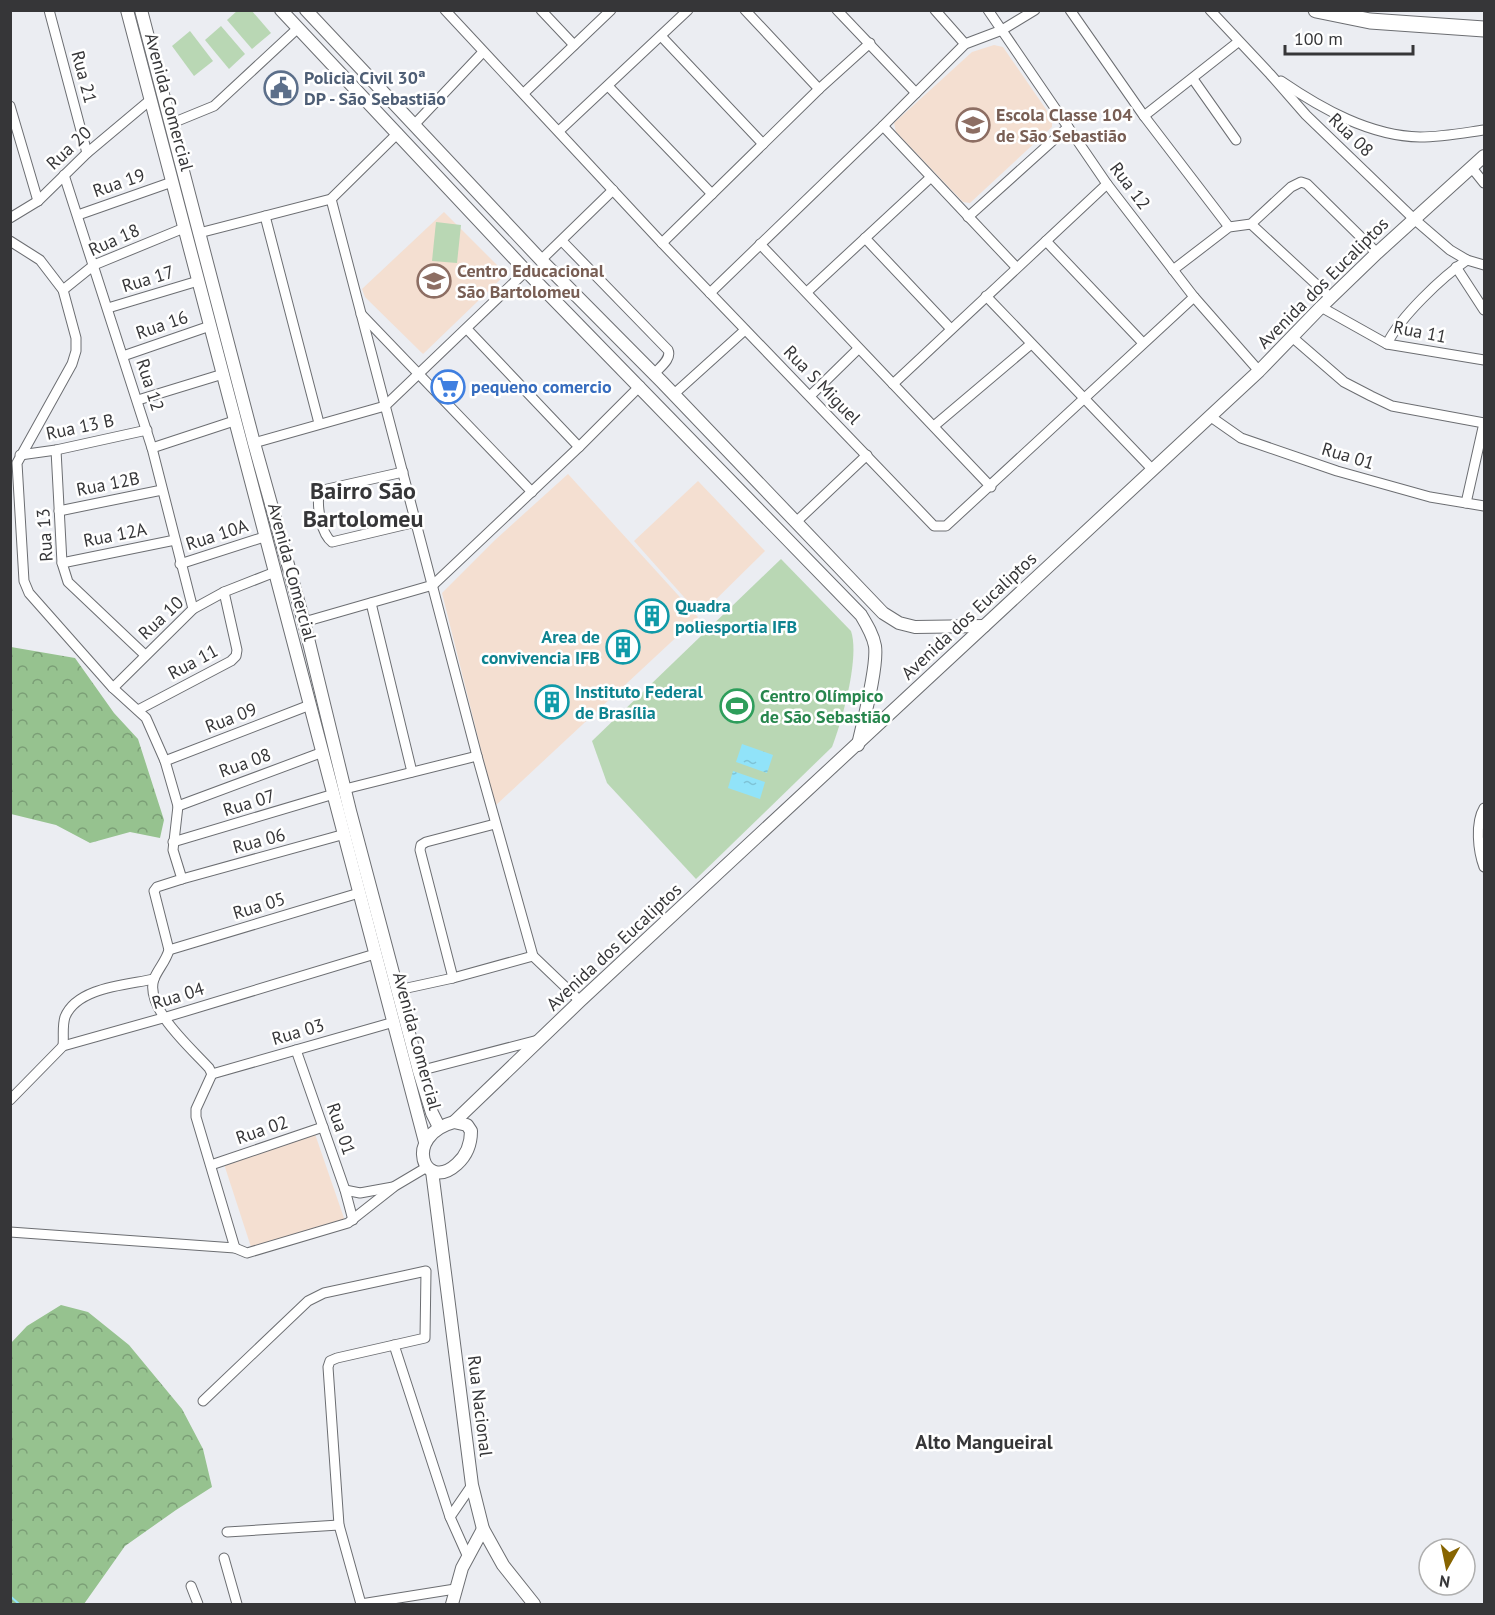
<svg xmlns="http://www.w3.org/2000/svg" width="1495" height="1615" font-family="'PT Sans',sans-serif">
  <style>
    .education { fill: #f4dfd1 }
    .forest { fill: url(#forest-crowns) }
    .pitch { fill: #b9d7b4 }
    .water { fill: url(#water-ripples) }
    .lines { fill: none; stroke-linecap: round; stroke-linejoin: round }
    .stream { stroke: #91e3f9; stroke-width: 2 }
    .minor-casing { stroke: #6c6e72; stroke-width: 11 }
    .tertiary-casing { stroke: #6c6e72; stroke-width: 14 }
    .primary-casing { stroke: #6c6e72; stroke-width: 17 }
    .minor { stroke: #fff; stroke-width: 9 }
    .tertiary { stroke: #fff; stroke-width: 12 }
    .primary { stroke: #fff; stroke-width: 15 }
    .labels { text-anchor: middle; stroke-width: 5; stroke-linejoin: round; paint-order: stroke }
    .street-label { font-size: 18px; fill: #363638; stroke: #fff }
    .service-label { font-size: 18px; font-weight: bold; fill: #4e5e75; stroke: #fff; text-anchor: start }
    .education-label { font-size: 18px; font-weight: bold; fill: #785e54; stroke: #fff; text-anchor: start }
    .shop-label { font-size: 18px; font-weight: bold; fill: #366cbe; stroke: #fff; text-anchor: start }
    .culture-label { font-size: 18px; font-weight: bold; fill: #0d838f; stroke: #fff; text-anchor: start }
    .leisure-label { font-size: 18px; font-weight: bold; fill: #27864d; stroke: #fff; text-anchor: start }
    .neighbourhood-label { font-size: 20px; font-weight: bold; fill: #363638; stroke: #fff }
    .district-label { font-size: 24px; font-weight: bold; fill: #363638; stroke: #fff }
  </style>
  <defs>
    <pattern id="forest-crowns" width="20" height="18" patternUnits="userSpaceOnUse" patternTransform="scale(1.5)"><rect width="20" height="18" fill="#96c28f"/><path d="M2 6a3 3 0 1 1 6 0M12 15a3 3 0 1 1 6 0" fill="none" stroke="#7b9e76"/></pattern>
    <pattern id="water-ripples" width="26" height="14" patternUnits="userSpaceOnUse" patternTransform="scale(1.5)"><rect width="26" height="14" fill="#91e3f9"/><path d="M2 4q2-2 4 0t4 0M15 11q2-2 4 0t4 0" fill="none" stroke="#7ec3d6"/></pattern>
  </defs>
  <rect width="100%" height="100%" fill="#ebedf2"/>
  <g class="education">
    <path d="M 994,45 L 1003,47 L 1052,118 L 1052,127 L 970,203 L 963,202 L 896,132 L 894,123 L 972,52 Z"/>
    <path d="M 444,212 L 506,274 L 423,354 L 365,297 L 362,289 Z"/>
    <path d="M 568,474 L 698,617 L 495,806 L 442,593 L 495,540 Z"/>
    <path d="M 698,481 L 765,551 L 700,615 L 634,541 Z"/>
    <path d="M 315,1134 L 345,1221 L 251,1247 L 224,1164 Z"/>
  </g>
  <g class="forest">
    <path d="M 11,647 L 75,658 L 114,713 L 138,739 L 164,820 L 160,838 L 130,832 L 90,843 L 56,825 L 11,814 Z"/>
    <path d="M 61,1305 L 88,1312 L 129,1345 L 182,1409 L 203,1449 L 212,1487 L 176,1510 L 125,1546 L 84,1604 L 11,1604 L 11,1343 L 27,1326 Z"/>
  </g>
  <g class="pitch">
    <path d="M 238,10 L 252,11 L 271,33 L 252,49 L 227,20 Z"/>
    <path d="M 221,26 L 245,54 L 229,69 L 205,40 Z"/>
    <path d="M 190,31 L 213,61 L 194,76 L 172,46 Z"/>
    <path d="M 436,222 L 461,225 L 457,263 L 432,261 Z"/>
    <path d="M 781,559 L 851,631 C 860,657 842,721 832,747 L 696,879 L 607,783 L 592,741 Z"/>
  </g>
  <g class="water">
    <path d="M 742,744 L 773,755 L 767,773 L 736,762 Z"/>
    <path d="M 733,771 L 765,782 L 760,799 L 728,788 Z"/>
  </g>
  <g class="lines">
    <path class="stream" d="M 10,1596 L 19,1604"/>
    <defs>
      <g id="minor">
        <path d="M 49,10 L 87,153"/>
        <path d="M 445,10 L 662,243 L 934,526 L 946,526 L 1194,297"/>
        <path d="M 541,10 L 574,45"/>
        <path d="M 745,10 L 819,89"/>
        <path d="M 837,10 L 916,93"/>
        <path d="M 935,10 L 965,44"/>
        <path d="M 988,10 L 1107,184 L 1194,297 L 1259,371"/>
        <path d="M 1070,10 L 1144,116 L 1229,227"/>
        <path d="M 1210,10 L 1270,74 L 1306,115 L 1414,219 L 1450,250 L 1467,260 L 1484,265"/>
        <path d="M 661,36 L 763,144"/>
        <path d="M 1193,79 L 1236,140"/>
        <path d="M 1281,81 C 1322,109 1370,136 1420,137 C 1442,137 1463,133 1484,130"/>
        <path d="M 608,86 L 712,194"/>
        <path d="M 524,93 L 611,10"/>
        <path d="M 10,106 L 38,201"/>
        <path d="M 1144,116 L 1238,42"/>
        <path d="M 170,124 L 214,106 L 297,29"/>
        <path d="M 414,125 L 483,52"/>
        <path d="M 883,126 L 1016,267"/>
        <path d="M 559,131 L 688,10"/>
        <path d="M 1472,168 L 1484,183"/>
        <path d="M 64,175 L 152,448 L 193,609"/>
        <path d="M 331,199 L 477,756 L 533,956 L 580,1001"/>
        <path d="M 78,215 L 172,182"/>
        <path d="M 265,216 L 319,423"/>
        <path d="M 968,217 L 1068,127"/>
        <path d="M 10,218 L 38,201 L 87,153 L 149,101"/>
        <path d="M 1251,224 L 1331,298"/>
        <path d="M 199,233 L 331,199 L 398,133"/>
        <path d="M 865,238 L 951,329"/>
        <path d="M 10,241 L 40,260 L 63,290 L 76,338 L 76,351 L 72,364 L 17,463 L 24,581 L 29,593 L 113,688 L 146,718 L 165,761 L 178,806 L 173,850 L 182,879 L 157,887 L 154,891 L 169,950 C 166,961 158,969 154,979 C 144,1008 192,1049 209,1068 L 212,1074 L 196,1109 L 196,1117 L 235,1248"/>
        <path d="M 562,241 L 668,350 C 672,359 660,367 654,374"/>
        <path d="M 1046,241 L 1143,343"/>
        <path d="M 662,243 L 819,89 L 870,43"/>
        <path d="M 760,244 L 991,487"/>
        <path d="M 541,260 L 613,190"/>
        <path d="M 1456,267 L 1484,310"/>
        <path d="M 1173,270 L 1229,227 L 1251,224 L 1291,187 L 1301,182 L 1307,184 L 1377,253"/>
        <path d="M 63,290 L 94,265 L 184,228"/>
        <path d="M 807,292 L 930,178"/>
        <path d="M 710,293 L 883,126 L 965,44 L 1002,30 L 1035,10"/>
        <path d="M 986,296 L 1152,469"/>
        <path d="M 1321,307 L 1387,344 L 1484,360"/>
        <path d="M 108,308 L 198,281"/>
        <path d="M 361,314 L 532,492"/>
        <path d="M 467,329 L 579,447"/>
        <path d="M 1292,337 L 1344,382 L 1371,396 L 1392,406 L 1484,423"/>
        <path d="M 1387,344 C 1400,317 1442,277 1467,260"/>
        <path d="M 123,356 L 210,326"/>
        <path d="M 893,384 L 1107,184"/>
        <path d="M 674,394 L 745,330"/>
        <path d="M 810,396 L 858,349"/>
        <path d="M 138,400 L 223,374"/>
        <path d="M 1211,417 L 1241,438 L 1337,471 L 1430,497 L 1484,506"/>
        <path d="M 934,426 L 1031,344"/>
        <path d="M 254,443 L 385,406 L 526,271"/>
        <path d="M 152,448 L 234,421"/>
        <path d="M 56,450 L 62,563 L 68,582 L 145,655"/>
        <path d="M 20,455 L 56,450 L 147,430"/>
        <path d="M 403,472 L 323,490 L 319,494 C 317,507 321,534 332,542 L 416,522"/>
        <path d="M 1466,503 L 1484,423"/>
        <path d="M 59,511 L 162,490"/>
        <path d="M 796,522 L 867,455"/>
        <path d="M 62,563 L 175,540"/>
        <path d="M 180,564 L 264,537"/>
        <path d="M 371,603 L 412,772"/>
        <path d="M 304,622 L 433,585 L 579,447 L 640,386"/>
        <path d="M 113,688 L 193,609 L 224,592 L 275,572"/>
        <path d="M 138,710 L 231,661 L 236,656 L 237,650 L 224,592"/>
        <path d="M 165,761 L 310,705"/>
        <path d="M 345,789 L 477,756"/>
        <path d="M 178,806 L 323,752"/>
        <path d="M 1484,808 C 1475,823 1478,851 1484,867"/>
        <path d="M 173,842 L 334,794"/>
        <path d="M 182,879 L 345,834"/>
        <path d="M 169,950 L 359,893"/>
        <path d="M 453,978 L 420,850 L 421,845 L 426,842 L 495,824"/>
        <path d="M 398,990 L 453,978 L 533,956"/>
        <path d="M 63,1046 C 64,1037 62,1026 65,1017 C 77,987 127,985 154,979"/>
        <path d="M 296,1050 L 345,1190 L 353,1220"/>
        <path d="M 419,1071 L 538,1040"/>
        <path d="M 212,1074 L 394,1022"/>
        <path d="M 10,1100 L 63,1046 L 163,1018 L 375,954"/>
        <path d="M 211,1165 L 323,1127"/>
        <path d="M 345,1190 L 360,1193 L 393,1187"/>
        <path d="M 10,1232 L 235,1248 L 247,1253 L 348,1223 L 395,1186 L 427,1167"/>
        <path d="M 394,1345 L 450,1517 L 467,1555"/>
        <path d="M 203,1401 L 308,1301 L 324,1293 L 426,1271 L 425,1338 L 337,1358 L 330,1361 L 328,1367 L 339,1525 L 361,1604 L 455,1589"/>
        <path d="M 450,1517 L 472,1485"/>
        <path d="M 227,1532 L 339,1525"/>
        <path d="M 224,1558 L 237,1604"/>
        <path d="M 191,1586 L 198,1604"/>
      </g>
      <g id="tertiary">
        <path d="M 127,10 L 425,1142"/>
        <path d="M 141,10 L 254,443 L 304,622 L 350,811 L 419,1071 L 432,1113 L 439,1127"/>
        <path d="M 281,10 L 526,271 L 861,615 C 867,625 873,635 875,646 C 878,667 863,722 858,745"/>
        <path d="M 306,10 L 541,260 L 662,382 L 883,613 L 899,623 L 915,627 L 984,626"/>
        <path d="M 454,1122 L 580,1001 L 1259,371 L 1321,307 L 1377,253 L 1484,156"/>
        <path d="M 454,1122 L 467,1125 L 471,1131 C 471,1144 467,1155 457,1164 C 424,1194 402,1136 454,1122 Z"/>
        <path d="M 432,1171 L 472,1485 L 483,1529 L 503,1565 L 534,1604"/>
        <path d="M 452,1604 L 462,1568 L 483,1529"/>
      </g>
      <path id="primary" d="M 1316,10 L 1370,21 L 1484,29"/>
    </defs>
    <use href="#minor" class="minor-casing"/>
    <use href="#tertiary" class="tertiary-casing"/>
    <use href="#primary" class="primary-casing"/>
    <use href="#minor" class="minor"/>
    <use href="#tertiary" class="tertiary"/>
    <use href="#primary" class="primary"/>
  </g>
  <defs>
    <symbol id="civic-ring" viewBox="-11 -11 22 22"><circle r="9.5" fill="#fff" stroke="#5c6f8a" stroke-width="1.5"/><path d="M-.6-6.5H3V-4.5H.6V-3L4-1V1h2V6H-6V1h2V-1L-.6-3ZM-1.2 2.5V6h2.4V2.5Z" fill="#5c6f8a"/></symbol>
    <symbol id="school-ring" viewBox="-11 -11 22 22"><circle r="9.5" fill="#fff" stroke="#8d6e63" stroke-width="1.5"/><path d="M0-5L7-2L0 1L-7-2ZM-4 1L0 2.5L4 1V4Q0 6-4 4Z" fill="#8d6e63"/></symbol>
    <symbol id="supermarket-ring" viewBox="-11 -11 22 22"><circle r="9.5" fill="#fff" stroke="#3f7fe0" stroke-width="1.5"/><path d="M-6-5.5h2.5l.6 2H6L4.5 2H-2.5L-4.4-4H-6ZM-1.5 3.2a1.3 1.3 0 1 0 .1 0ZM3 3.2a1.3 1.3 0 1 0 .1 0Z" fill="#3f7fe0"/></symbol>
    <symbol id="building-ring" viewBox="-11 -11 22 22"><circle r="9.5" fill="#fff" stroke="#0f9aa8" stroke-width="1.5"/><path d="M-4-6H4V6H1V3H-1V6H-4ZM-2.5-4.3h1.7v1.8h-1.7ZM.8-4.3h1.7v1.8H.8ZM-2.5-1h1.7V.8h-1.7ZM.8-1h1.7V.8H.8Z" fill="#0f9aa8"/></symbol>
    <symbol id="stadium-ring" viewBox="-11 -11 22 22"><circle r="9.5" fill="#fff" stroke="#2e9e5b" stroke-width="1.5"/><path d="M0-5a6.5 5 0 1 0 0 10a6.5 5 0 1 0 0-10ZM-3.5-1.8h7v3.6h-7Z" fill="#2e9e5b"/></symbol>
  </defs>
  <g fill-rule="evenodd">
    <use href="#civic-ring" x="262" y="69" width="38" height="38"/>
    <use href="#school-ring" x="954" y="106" width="38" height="38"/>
    <use href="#school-ring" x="415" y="262" width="38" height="38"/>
    <use href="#supermarket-ring" x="429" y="368" width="38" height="38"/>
    <use href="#building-ring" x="633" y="597" width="38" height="38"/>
    <use href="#building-ring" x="604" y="628" width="38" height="38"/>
    <use href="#building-ring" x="533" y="683" width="38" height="38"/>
    <use href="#stadium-ring" x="718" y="687" width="38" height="38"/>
  </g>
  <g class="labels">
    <g class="street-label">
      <text transform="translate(84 77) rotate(75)" y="6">Rua 21</text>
      <text transform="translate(169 102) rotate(75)" y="6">Avenida Comercial</text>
      <text transform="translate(1351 135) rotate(44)" y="6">Rua 08</text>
      <text transform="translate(69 148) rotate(-43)" y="6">Rua 20</text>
      <text transform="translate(119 183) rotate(-19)" y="6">Rua 19</text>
      <text transform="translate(1130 186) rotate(53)" y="6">Rua 12</text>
      <text transform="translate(114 240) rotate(-24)" y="6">Rua 18</text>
      <text transform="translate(148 279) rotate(-17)" y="6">Rua 17</text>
      <text transform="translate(1323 283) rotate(-45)" y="6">Avenida dos Eucaliptos</text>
      <text transform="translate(162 325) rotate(-19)" y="6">Rua 16</text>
      <text transform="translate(1420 332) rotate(11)" y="6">Rua 11</text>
      <text transform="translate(150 385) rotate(72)" y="6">Rua 12</text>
      <text transform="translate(822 385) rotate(46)" y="6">Rua S Miguel</text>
      <text transform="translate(80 427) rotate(-12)" y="6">Rua 13 B</text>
      <text transform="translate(1348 456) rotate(17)" y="6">Rua 01</text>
      <text transform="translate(108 484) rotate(-11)" y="6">Rua 12B</text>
      <text transform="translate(45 535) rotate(-94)" y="6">Rua 13</text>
      <text transform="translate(115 535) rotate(-11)" y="6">Rua 12A</text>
      <text transform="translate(217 535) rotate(-18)" y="6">Rua 10A</text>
      <text transform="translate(292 572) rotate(75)" y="6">Avenida Comercial</text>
      <text transform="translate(969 616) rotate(-43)" y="6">Avenida dos Eucaliptos</text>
      <text transform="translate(161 618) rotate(-43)" y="6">Rua 10</text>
      <text transform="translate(193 662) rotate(-28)" y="6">Rua 11</text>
      <text transform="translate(231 718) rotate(-21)" y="6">Rua 09</text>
      <text transform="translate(245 763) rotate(-20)" y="6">Rua 08</text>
      <text transform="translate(249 803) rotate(-17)" y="6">Rua 07</text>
      <text transform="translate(259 841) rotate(-15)" y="6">Rua 06</text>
      <text transform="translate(259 906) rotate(-17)" y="6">Rua 05</text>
      <text transform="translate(614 947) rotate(-43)" y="6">Avenida dos Eucaliptos</text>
      <text transform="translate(178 996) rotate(-17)" y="6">Rua 04</text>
      <text transform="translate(298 1032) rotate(-16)" y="6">Rua 03</text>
      <text transform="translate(417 1041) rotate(75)" y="6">Avenida Comercial</text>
      <text transform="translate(341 1129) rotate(71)" y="6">Rua 01</text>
      <text transform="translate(262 1130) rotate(-19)" y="6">Rua 02</text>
      <text transform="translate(480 1406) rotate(83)" y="6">Rua Nacional</text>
    </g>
    <g class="service-label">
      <text x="304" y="84">Policia Civil 30ª<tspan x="304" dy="21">DP - São Sebastião</tspan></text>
    </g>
    <g class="education-label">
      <text x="996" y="121">Escola Classe 104<tspan x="996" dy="21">de São Sebastião</tspan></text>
      <text x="457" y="277">Centro Educacional<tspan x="457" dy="21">São Bartolomeu</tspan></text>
    </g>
    <g class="shop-label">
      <text x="471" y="393">pequeno comercio</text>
    </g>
    <g class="culture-label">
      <text x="675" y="612">Quadra<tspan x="675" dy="21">poliesportia IFB</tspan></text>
      <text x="600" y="643" text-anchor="end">Area de<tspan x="600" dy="21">convivencia IFB</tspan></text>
      <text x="575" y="698">Instituto Federal<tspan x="575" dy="21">de Brasília</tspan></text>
    </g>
    <g class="leisure-label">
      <text x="760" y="702">Centro Olímpico<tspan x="760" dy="21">de São Sebastião</tspan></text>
    </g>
    <g class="neighbourhood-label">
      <text x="984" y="1449">Alto Mangueiral</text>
    </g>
    <g class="district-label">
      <text x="363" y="499">Bairro São<tspan x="363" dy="28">Bartolomeu</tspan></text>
    </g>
  </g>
  <rect width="1495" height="1615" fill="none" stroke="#363638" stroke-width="24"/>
  <g transform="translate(1447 1567) rotate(189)"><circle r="28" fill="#ffffff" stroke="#afafaf" stroke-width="1.5"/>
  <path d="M0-4.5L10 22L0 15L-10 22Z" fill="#876400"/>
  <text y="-9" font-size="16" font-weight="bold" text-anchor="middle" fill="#363638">N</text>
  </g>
  <path d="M1285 45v9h128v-9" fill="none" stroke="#363638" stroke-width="3"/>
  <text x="1294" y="45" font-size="18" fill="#363638" stroke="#ffffff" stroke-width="4.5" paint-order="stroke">100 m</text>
</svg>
